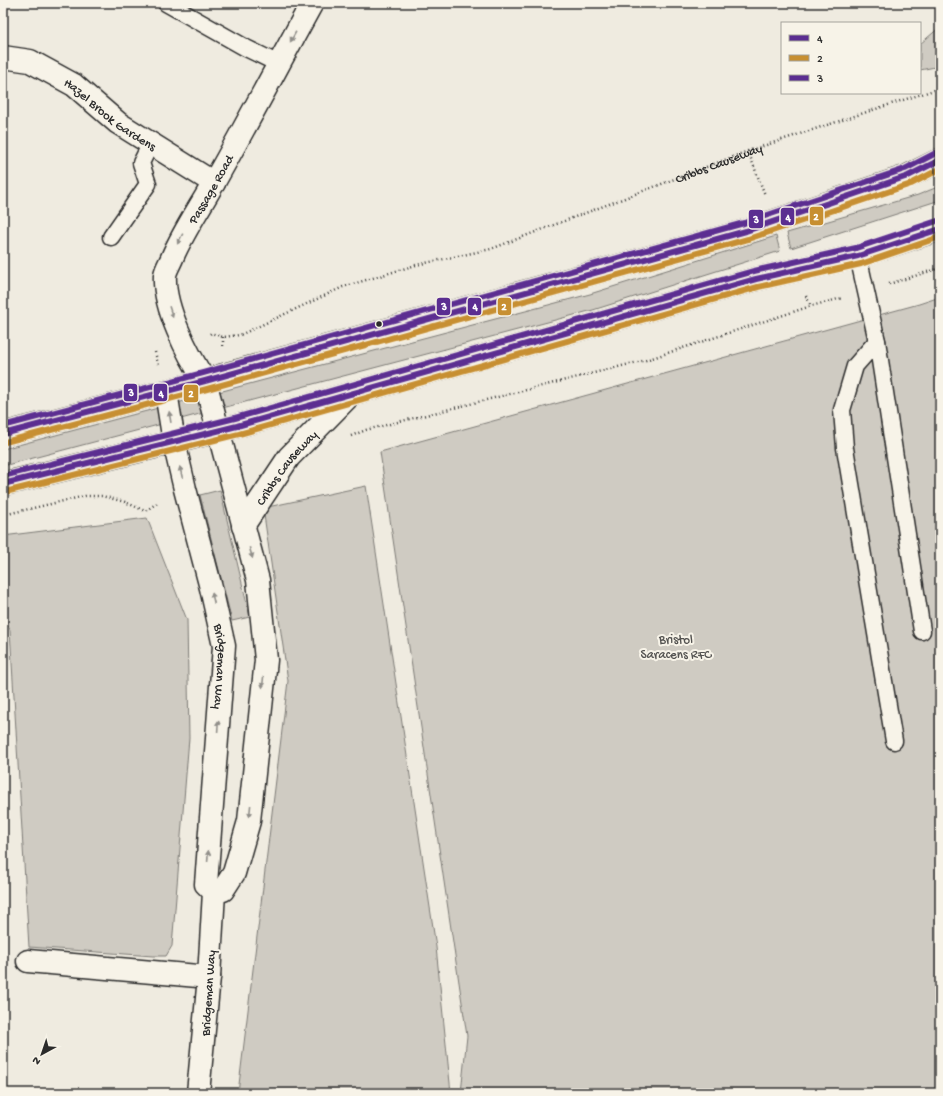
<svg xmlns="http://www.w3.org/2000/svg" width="943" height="1096" font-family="'Gochi Hand',sans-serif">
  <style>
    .green { fill: #cfcbc2; stroke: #7d7b76 }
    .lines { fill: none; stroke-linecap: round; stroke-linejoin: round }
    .service-casing { stroke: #2b2b2b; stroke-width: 19 }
    .minor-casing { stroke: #2b2b2b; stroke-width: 25 }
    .primary-casing { stroke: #2b2b2b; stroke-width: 25 }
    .path { stroke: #2b2b2b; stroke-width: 2.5; stroke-dasharray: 1 3; stroke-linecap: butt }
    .service { stroke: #f7f3e8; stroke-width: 16 }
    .minor { stroke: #f7f3e8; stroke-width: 22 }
    .primary { stroke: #f7f3e8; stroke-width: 22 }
    .bus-1-casing { stroke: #f7f3e8; stroke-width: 9 }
    .bus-2-casing { stroke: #f7f3e8; stroke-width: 9 }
    .bus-3-casing { stroke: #f7f3e8; stroke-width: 9 }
    .bus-1 { stroke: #5b2e91; stroke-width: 6 }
    .bus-2 { stroke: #c78f31; stroke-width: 6 }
    .bus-3 { stroke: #5b2e91; stroke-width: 6 }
    .oneway { fill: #918f8a }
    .bus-dot { fill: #2b2b2b; stroke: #f7f3e8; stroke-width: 1.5 }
    .labels { text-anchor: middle; stroke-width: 4; stroke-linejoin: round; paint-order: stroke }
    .street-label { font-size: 13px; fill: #2b2b2b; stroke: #f7f3e8 }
    .park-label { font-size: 13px; fill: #545351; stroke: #f7f3e8 }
    .line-badge { stroke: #f7f3e8; stroke-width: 1.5 }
    .badge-label { font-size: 11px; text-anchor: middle; font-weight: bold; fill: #fff }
  </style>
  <rect width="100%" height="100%" fill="#efebe0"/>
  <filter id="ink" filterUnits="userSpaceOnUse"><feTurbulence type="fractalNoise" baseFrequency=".025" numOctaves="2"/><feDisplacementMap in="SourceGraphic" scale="8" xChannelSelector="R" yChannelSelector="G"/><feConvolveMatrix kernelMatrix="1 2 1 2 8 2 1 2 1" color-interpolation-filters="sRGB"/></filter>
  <g filter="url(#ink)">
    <g class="green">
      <path d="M 940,27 L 940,66 L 920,70 L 920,44 Z"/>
      <path d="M 940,186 L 940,200 L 791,248 L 787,233 L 918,195 Z"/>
      <path d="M 776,236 L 780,251 L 593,310 L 3,466 L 3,449 L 590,294 Z"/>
      <path d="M 940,297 L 940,1093 L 461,1093 L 467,1036 L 380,452 L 919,304 Z"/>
      <path d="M 366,486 L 436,947 L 451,1093 L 238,1093 L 288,681 L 263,508 Z"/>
      <path d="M 220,490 L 250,617 L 232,621 L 200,495 Z"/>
      <path d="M 147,518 L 187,620 L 189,738 L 172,946 L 166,956 L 153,956 L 29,947 L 10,630 L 3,611 L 3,536 Z"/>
    </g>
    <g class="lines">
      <defs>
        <g id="service">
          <path d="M 166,3 L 246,48 L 279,64"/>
          <path d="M 111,237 L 148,184 L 141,163 L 151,143"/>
          <path d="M 858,256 L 877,341 L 922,631"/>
          <path d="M 877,341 L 855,366 L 842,410 L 845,448 L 894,741"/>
        </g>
        <g id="minor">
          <path id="s2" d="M 3,57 L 30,61 L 74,85 L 118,123 L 214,183"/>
          <path id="s3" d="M 166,392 L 174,442 L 185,489 L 211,588 L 224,646 L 206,884 L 214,892 L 209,977 L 198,1093"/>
          <path id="s4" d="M 214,892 L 223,890 L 234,873 L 249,821 L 266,660 L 258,580 L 205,381 C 188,355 163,307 165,275 C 166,269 170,263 172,258 C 183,232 199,209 213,184 C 247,124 279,63 312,3"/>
          <path d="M 28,961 L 209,977"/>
        </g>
        <g id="primary">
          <path d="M 3,434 L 205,381 L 224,375 L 746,231 L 908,176 L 940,160"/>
          <path d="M 3,484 L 174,442 L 237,426 L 756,279 L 858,256 L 940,229"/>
          <path id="s5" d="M 243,526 L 289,457 L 350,395"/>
        </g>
      </defs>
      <use href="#service" class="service-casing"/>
      <use href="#minor" class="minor-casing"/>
      <use href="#primary" class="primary-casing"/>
      <g class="path">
        <path d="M 748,151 L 765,195"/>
        <path d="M 889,284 L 940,268"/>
        <path d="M 806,296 L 811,306"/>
        <path id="s1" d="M 210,334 L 211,333 L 223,337 L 240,335 L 343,287 L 416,265 L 491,249 L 748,151 L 940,88"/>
        <path d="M 223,337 L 223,347"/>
        <path d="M 155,352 L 158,364"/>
        <path d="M 351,436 L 366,430 L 646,360 L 811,306 L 842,298"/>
        <path d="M 3,515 L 85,496 L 102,496 L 125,502 L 145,511 L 159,502"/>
      </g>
      <use href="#service" class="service"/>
      <use href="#minor" class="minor"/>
      <use href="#primary" class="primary"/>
      <defs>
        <g id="bus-1">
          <path d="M 3,434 L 205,381 L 746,231 L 908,176 L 940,160"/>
          <path d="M 3,484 L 237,426 L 756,279 L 858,256 L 940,229"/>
        </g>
        <g id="bus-2">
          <path d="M 5,442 L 207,389 L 748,239 L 911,184 L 940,169"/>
          <path d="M 5,492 L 239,434 L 758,287 L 861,264 L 940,237"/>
        </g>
        <g id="bus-3">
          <path d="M 3,426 L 203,373 L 744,223 L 905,169 L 936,153"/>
          <path d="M 3,476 L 235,418 L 754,271 L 856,248 L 937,221"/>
        </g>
      </defs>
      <use href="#bus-1" class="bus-1-casing"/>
      <use href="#bus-2" class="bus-2-casing"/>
      <use href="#bus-3" class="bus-3-casing"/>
      <use href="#bus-1" class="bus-1"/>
      <use href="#bus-2" class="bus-2"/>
      <use href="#bus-3" class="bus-3"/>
    </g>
    <defs><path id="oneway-solid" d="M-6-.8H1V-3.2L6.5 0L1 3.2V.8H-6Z"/></defs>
    <g class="oneway">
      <use href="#oneway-solid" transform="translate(293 37) rotate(119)"/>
      <use href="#oneway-solid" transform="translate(180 239) rotate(118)"/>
      <use href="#oneway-solid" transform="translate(171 312) rotate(71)"/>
      <use href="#oneway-solid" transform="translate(170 417) rotate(-99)"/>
      <use href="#oneway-solid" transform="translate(181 472) rotate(-103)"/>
      <use href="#oneway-solid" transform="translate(251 553) rotate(74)"/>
      <use href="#oneway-solid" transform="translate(213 598) rotate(-103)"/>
      <use href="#oneway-solid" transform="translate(263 682) rotate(96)"/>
      <use href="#oneway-solid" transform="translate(218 726) rotate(-86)"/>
      <use href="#oneway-solid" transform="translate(250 811) rotate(96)"/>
      <use href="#oneway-solid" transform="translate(208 856) rotate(-86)"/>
    </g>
  </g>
  <circle class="bus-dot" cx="379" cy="324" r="3.5"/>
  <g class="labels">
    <g class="street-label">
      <text dy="5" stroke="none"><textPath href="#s2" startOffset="124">Hazel Brook Gardens</textPath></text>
      <text dy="5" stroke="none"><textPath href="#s1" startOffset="541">Cribbs Causeway</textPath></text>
      <text dy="5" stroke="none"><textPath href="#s4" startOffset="744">Passage Road</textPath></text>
      <text dy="5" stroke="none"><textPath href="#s5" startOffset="73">Cribbs Causeway</textPath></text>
      <text dy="5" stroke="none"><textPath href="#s3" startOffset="281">Bridgeman Way</textPath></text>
      <text transform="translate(207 993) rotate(-86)" y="5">Bridgeman Way</text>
    </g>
    <g class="park-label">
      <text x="676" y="643">Bristol<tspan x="676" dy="15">Saracens RFC</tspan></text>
    </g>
  </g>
  <g class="line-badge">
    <rect x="809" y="206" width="15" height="20" rx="4" fill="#c78f31"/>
    <rect x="780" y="207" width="15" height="19" rx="4" fill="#5b2e91"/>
    <rect x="748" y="209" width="16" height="20" rx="4" fill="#5b2e91"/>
    <rect x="467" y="297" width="15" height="19" rx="4" fill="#5b2e91"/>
    <rect x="436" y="297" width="15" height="19" rx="4" fill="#5b2e91"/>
    <rect x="497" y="297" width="15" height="19" rx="4" fill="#c78f31"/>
    <rect x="123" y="383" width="15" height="19" rx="4" fill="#5b2e91"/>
    <rect x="153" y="383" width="15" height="19" rx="4" fill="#5b2e91"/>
    <rect x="183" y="384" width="16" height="19" rx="4" fill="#c78f31"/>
  </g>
  <g class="badge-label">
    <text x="816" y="220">2</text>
    <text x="788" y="221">4</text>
    <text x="756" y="223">3</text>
    <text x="475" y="310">4</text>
    <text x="444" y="310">3</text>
    <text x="504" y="310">2</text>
    <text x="131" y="396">3</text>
    <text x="161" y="397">4</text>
    <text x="191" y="397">2</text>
  </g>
  <rect width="943" height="1096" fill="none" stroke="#f7f3e8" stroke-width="16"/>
  <rect x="8" y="8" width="927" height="1080" fill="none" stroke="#2b2b2b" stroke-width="1.5" filter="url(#ink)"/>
  <rect x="781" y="22" width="140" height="72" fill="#f7f3e8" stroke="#a5a39c"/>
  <rect x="789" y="35" width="20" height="6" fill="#5b2e91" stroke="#a5a39c"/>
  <text x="817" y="42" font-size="12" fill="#2b2b2b">4</text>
  <rect x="789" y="55" width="20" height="6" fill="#c78f31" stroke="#a5a39c"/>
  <text x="817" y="62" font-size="12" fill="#2b2b2b">2</text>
  <rect x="789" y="75" width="20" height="6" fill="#5b2e91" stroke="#a5a39c"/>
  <text x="817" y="82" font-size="12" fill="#2b2b2b">3</text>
  <g transform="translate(42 1054) rotate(220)" stroke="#f7f3e8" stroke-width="3" paint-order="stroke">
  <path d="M0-3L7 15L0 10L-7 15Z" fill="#2b2b2b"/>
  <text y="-6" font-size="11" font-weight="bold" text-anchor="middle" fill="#2b2b2b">N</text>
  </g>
</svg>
